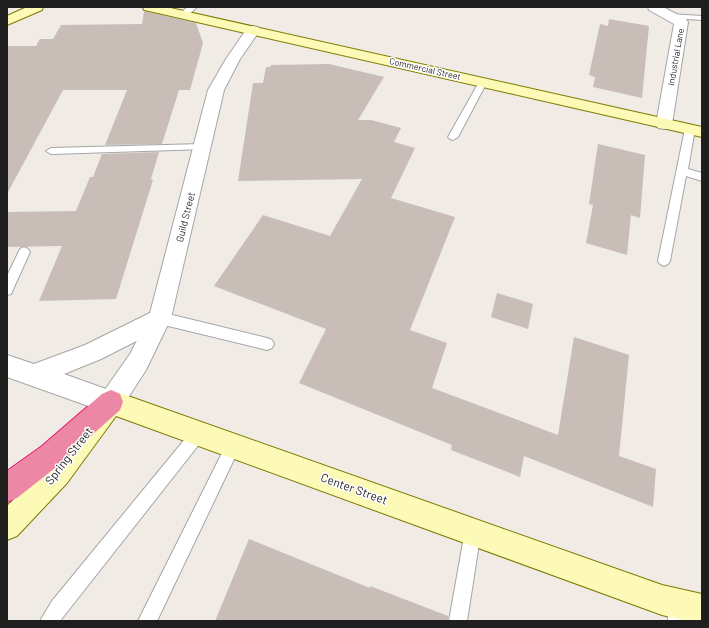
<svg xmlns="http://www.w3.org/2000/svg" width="709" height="628" font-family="Barlow,sans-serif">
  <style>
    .building { fill: #c9bdb8 }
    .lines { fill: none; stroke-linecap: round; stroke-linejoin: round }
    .service-casing { stroke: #a6a6a6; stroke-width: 2 }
    .minor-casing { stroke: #a6a6a6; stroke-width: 2 }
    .tertiary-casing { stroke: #a6a6a6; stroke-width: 2 }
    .secondary-casing { stroke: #7c7b00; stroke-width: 2 }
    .motorway-casing { stroke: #e61a78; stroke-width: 2 }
    .service { fill: #fff; fill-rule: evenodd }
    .minor { fill: #fff; fill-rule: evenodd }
    .tertiary { fill: #fff; fill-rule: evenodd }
    .secondary { fill: #fdf9b6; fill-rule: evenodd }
    .motorway { fill: #ec88a6; fill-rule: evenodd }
    .labels { text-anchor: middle; stroke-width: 3; stroke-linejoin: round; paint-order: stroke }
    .far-street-label { font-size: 9px; fill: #1f1f1f; stroke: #fff }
    .street-label { font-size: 10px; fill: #1f1f1f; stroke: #fff }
    .near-street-label { font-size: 12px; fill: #1f1f1f; stroke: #fff }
  </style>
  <rect width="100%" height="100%" fill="#f0ebe5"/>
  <g class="building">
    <path d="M 144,11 L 196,23 L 203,43 L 190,90 L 179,90 L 162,144 L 105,145 L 127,90 L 63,90 L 7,194 L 7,46 L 36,46 L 40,39 L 53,39 L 61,25 L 142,24 Z"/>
    <path d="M 609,19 L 649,26 L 642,98 L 593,87 L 595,77 L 589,75 L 600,24 L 608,26 Z"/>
    <path d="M 329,64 L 384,77 L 358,120 L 371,120 L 401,128 L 394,142 L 415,148 L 391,198 L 455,217 L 410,330 L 447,343 L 432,388 L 558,435 L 574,337 L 629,355 L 619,456 L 656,469 L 653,507 L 524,456 L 520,477 L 451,450 L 452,445 L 299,383 L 326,329 L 214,286 L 263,215 L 330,236 L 362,179 L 238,181 L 253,83 L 263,83 L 266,67 L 270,67 L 271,65 Z"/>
    <path d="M 598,144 L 645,155 L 640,218 L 631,215 L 627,255 L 586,243 L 593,205 L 589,204 Z"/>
    <path d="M 159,152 L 151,179 L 153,180 L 116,299 L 39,301 L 62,246 L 7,247 L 7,212 L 76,211 L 90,177 L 93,177 L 102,154 Z"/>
    <path d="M 497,293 L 533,304 L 528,329 L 491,317 Z"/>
    <path d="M 249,539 L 370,588 L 370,586 L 448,616 L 448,621 L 215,621 Z"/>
  </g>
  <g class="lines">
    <defs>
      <g id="service">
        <path d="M 188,7 L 197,7 L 186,17 L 180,17 L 180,13 Z"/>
        <path d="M 670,14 L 702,16 L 702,20 L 673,18 L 669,16 Z"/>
        <path d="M 483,79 L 487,82 L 458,137 L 453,140 L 450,139 L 448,137 L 479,82 Z"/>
        <path d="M 690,126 L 695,129 L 688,169 L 702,173 L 702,181 L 686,176 L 670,261 L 668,264 L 664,266 L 660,264 L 658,261 L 685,129 Z"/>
        <path d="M 202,144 L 206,145 L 207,147 L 206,149 L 51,154 L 46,151 L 51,148 Z"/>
        <path d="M 24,247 L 28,249 L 30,252 L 11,294 L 7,295 L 7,276 L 20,249 Z"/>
        <path d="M 160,312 L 267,338 L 272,340 L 274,344 L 272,348 L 267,350 L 160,324 L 155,322 L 153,318 L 155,314 Z"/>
        <path d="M 199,425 L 204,428 L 207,433 L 204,438 L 60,621 L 40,621 L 52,601 L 194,428 Z"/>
        <path d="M 233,438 L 238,441 L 241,446 L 238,451 L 157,621 L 138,621 L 228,441 Z"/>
        <path d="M 473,523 L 479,525 L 481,531 L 467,621 L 449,621 L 465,531 L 467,525 Z"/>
        <path d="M 676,594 L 682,597 L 685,603 L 686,621 L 668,621 L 667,603 L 670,597 Z"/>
      </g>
      <g id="minor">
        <path d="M 648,7 L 663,7 L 686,19 L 688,22 L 672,124 L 670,128 L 664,129 L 658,128 L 656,124 L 674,24 L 649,10 Z"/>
        <path d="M 253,26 L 258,27 L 260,30 L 240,59 L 224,90 L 171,318 L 146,370 L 120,410 L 111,414 L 102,410 L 99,402 L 102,394 L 130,354 L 149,317 L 208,90 L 226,59 L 248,27 Z"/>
      </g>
      <path id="tertiary" d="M 160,308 L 168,311 L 171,318 L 168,325 L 101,359 L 64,374 L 120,394 L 123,402 L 120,410 L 111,414 L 7,377 L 7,355 L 34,364 L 85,345 Z"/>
      <g id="secondary">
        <path d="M 27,7 L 43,7 L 42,10 L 7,25 L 7,16 Z"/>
        <path d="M 143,7 L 166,7 L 702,127 L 702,137 L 149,11 L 144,10 Z"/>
        <path d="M 111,390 L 662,585 L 702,594 L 702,621 L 687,621 L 662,615 L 116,416 L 67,483 L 17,536 L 7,540 L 7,506 L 49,465 L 102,394 Z"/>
      </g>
      <path id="motorway" d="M 111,390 L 120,394 L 123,402 L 120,410 L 60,464 L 17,498 L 7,502 L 7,471 L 42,446 L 102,394 Z"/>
    </defs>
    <use href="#service" class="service-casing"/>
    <use href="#minor" class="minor-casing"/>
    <use href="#tertiary" class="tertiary-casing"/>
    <use href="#secondary" class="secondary-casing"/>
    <use href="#motorway" class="motorway-casing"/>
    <use href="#service" class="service"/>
    <use href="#minor" class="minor"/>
    <use href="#tertiary" class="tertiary"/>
    <use href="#secondary" class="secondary"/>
    <use href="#motorway" class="motorway"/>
  </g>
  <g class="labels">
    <g class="far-street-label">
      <text transform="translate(676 57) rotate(-80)" y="3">Industrial Lane</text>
      <text transform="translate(425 69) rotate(13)" y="3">Commercial Street</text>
    </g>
    <g class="street-label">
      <text transform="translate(185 217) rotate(-76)" y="4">Guild Street</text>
    </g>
    <g class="near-street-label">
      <text transform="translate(69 456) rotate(-52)" y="4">Spring Street</text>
      <text transform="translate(354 489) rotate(20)" y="4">Center Street</text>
    </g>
  </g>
  <rect width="709" height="628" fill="none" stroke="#1f1f1f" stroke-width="16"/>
</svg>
